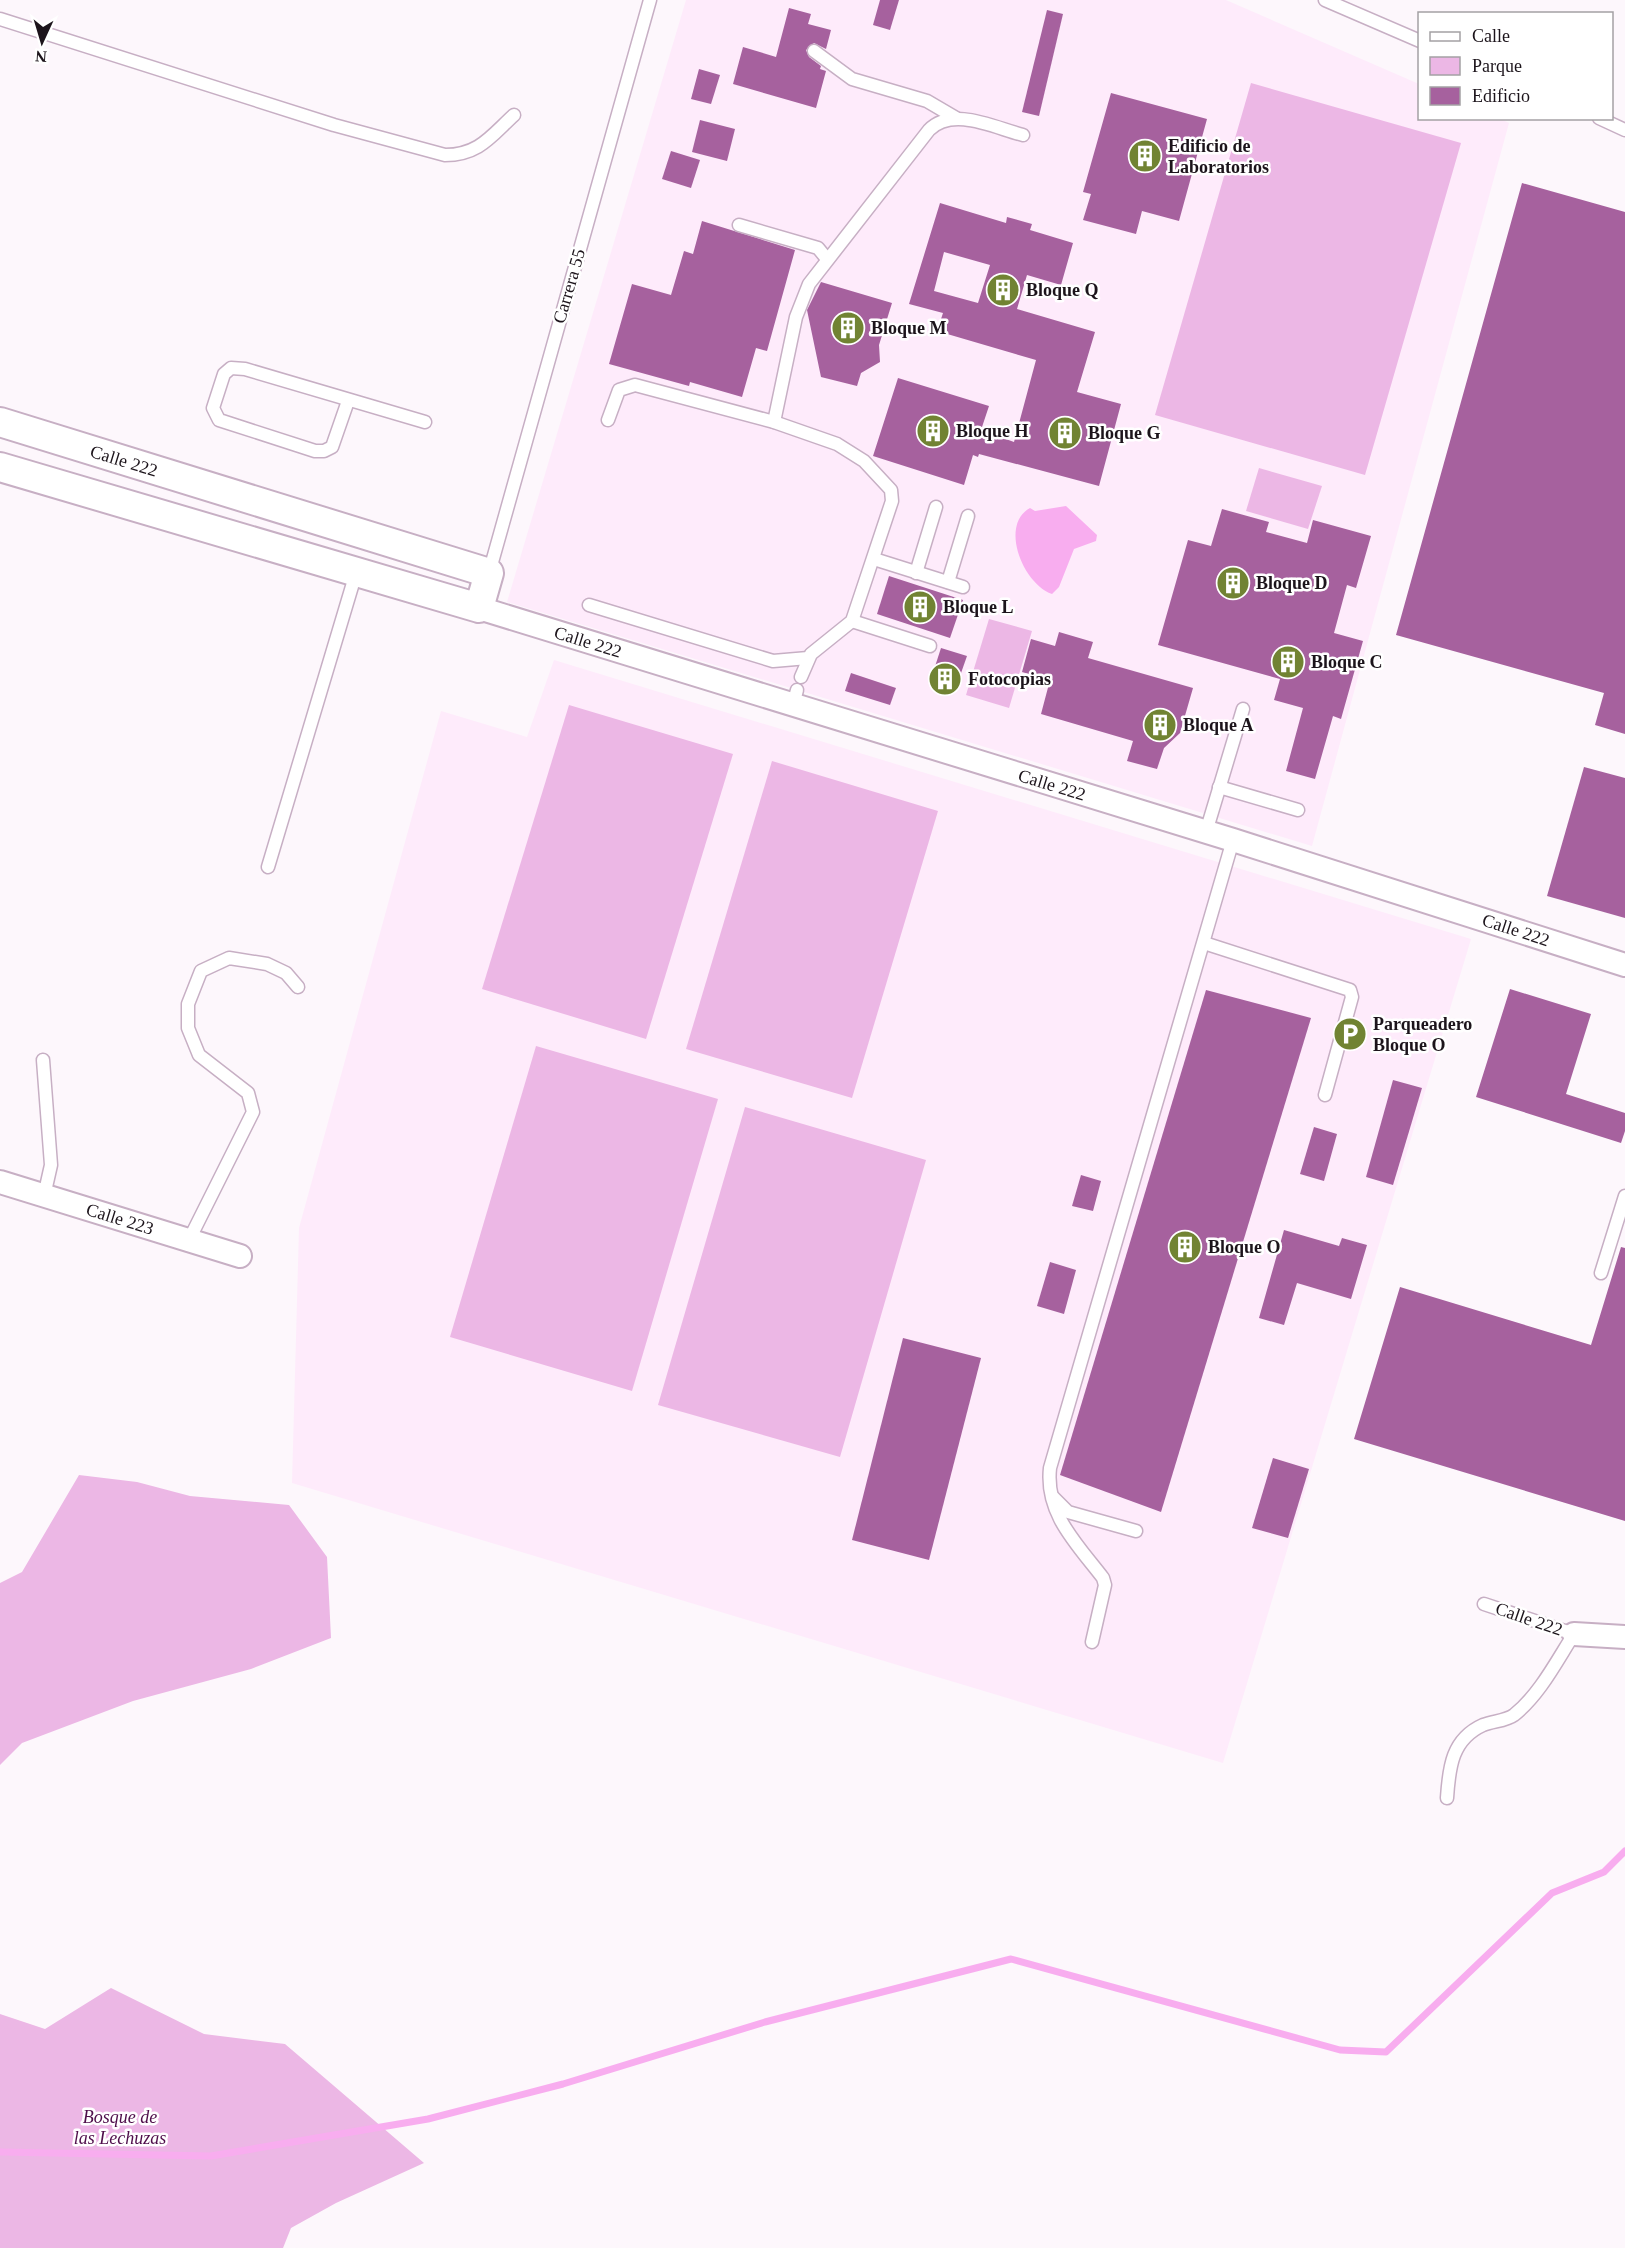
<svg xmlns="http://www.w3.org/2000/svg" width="1625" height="2248" font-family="Georgia,serif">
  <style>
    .built { fill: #feebfb }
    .green { fill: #ecb7e5 }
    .water { fill: #f8adef }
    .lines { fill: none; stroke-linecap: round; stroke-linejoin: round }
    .stream { stroke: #f8adef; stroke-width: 7 }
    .building { fill: #a6619e; fill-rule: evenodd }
    .service-casing { stroke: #c7afc4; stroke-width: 15 }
    .minor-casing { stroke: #c7afc4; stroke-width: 26 }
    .tertiary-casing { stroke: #c7afc4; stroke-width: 32 }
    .service { stroke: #fff; stroke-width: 12 }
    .minor { stroke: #fff; stroke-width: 22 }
    .tertiary { stroke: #fff; stroke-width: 28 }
    .labels { text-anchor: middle; stroke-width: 5; stroke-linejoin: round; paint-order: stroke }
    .poi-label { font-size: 18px; font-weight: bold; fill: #1c141b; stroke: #fff; text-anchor: start }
    .street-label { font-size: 18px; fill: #1c141b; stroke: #fff }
    .park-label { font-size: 18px; font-style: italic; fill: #4f0e4b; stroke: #fff }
  </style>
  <rect width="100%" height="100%" fill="#fdf7fc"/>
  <g class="built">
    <path d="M 686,0 L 1226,0 L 1419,84 L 1420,118 L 1499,118 L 1509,123 L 1312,846 L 507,602 Z"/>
    <path d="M 554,660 L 1471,939 L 1223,1763 L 292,1483 L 299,1228 L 441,711 L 527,737 Z"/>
  </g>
  <g class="green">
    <path d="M 1251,83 L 1461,143 L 1365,475 L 1155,415 Z"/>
    <path d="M 1259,468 L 1322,486 L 1308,529 L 1246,511 Z"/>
    <path d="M 989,619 L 1032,631 L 1009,708 L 966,695 Z"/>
    <path d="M 569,705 L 733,754 L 646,1039 L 482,989 Z"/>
    <path d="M 772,761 L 938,811 L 852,1098 L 686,1049 Z"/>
    <path d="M 536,1046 L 718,1099 L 632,1391 L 450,1337 Z"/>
    <path d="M 745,1107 L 926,1160 L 840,1457 L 658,1405 Z"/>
    <path d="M 79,1475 L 137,1482 L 190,1496 L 289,1505 L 327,1557 L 331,1638 L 251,1669 L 133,1701 L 22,1743 L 0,1765 L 0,1583 L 22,1572 Z"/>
    <path d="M 111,1988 L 204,2034 L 285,2044 L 424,2163 L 336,2203 L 291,2228 L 283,2248 L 0,2248 L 0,2014 L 45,2029 Z"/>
  </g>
  <path class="water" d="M 1066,506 L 1097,535 L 1096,541 L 1074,549 L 1059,587 L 1052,594 C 1023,584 999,525 1030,508 L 1035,511 Z"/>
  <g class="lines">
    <path class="stream" d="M 0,2152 L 211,2156 L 428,2119 L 563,2084 L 765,2022 L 1011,1959 L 1340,2050 L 1386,2052 L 1552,1893 L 1604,1872 L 1625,1851"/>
  </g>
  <g class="building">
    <path d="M 880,0 L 899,0 L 890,30 L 873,25 Z"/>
    <path d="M 789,8 L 811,14 L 808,24 L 831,30 L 826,49 L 814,43 L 806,50 L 809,57 L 821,66 L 820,69 L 826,71 L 816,108 L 733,84 L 743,47 L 776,57 Z"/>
    <path d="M 1047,10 L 1063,14 L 1039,116 L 1022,112 Z"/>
    <path d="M 699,69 L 720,75 L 711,104 L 691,99 Z"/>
    <path d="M 1111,93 L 1207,119 L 1179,221 L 1142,211 L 1136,234 L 1083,220 L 1091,194 L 1083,192 Z"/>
    <path d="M 700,120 L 735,129 L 727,161 L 692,152 Z"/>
    <path d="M 671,151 L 700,160 L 691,188 L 662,179 Z"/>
    <path d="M 1522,183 L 1625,212 L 1625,734 L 1595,725 L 1604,693 L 1396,635 Z"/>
    <path d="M 940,203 L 1006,223 L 1007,217 L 1032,224 L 1030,230 L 1073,243 L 1061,285 L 1027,275 L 1017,309 L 1095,332 L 1077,392 L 1121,404 L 1099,486 L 979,454 L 978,457 L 973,455 L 964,485 L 873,456 L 898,378 L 989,406 L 981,430 L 1014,442 L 1036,360 L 937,331 L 943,313 L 909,304 ZM 944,252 L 990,265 L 978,303 L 934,291 Z"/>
    <path d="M 702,221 L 795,250 L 767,351 L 756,348 L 742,397 L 690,382 L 689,386 L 609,364 L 632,284 L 671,295 L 684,251 L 693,254 Z"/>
    <path d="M 821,282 L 892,303 L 879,345 L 880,362 L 861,373 L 857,386 L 821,377 L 807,310 Z"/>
    <path d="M 1222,509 L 1269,522 L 1266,532 L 1307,543 L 1313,520 L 1371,536 L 1356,588 L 1347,585 L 1334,633 L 1363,641 L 1341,719 L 1333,716 L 1315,779 L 1286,771 L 1303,708 L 1274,700 L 1280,679 L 1158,645 L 1188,540 L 1211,546 Z"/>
    <path d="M 889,576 L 963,600 L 950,638 L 877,614 Z"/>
    <path d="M 1059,632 L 1093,642 L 1088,658 L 1193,688 L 1180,733 L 1164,748 L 1157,769 L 1127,761 L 1133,741 L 1041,714 L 1050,680 L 1022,672 L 1031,639 L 1055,646 Z"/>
    <path d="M 941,648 L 967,656 L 954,693 L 929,685 Z"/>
    <path d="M 851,673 L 896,688 L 890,705 L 845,691 Z"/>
    <path d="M 1584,767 L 1625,778 L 1625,918 L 1547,896 Z"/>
    <path d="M 1510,989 L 1591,1014 L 1566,1094 L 1625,1113 L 1625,1131 L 1621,1143 L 1476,1097 Z"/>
    <path d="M 1206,990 L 1311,1018 L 1161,1512 L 1060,1475 Z"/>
    <path d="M 1393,1080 L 1422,1088 L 1393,1185 L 1366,1177 Z"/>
    <path d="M 1314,1127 L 1337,1134 L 1324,1181 L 1300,1174 Z"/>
    <path d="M 1081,1175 L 1101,1181 L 1093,1211 L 1072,1206 Z"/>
    <path d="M 1284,1230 L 1339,1246 L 1342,1238 L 1367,1245 L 1351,1299 L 1297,1283 L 1284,1325 L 1259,1318 Z"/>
    <path d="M 1621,1247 L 1625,1248 L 1625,1521 L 1354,1439 L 1400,1287 L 1591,1345 Z"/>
    <path d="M 1050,1262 L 1076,1270 L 1064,1314 L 1037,1306 Z"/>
    <path d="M 903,1338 L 981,1358 L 929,1560 L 852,1540 Z"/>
    <path d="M 1273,1458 L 1309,1469 L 1288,1538 L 1252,1528 Z"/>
  </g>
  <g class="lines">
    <defs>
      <g id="service">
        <path d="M 1325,0 L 1420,41"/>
        <path d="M 0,19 L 334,125 L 445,155 C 479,155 491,136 514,115"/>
        <path d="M 814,51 L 852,79 L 927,101 L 956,118"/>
        <path d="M 1599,118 L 1625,130"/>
        <path d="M 739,225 L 818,248 L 827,259"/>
        <path d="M 348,401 L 332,447 L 324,451 L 315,451 L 219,420 L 213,408 L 224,374 L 231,368 L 245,369 L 425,422"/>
        <path d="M 608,420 L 619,390 L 635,385 L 774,422 L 837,444 L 864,461 L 891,490 L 892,501 L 852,621 L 811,654 L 801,677"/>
        <path d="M 774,422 L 796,317 L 809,284 L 929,130 C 953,106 995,128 1023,135"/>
        <path d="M 874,559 L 963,587"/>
        <path d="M 489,573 L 650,0"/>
        <path d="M 916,573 L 936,507"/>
        <path d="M 948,582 L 968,516"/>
        <path d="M 589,605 L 773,661 L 808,658"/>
        <path d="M 852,621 L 930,646"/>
        <path d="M 793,705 L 797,690"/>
        <path d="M 1219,787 L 1298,810"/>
        <path d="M 1206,832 L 1243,709"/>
        <path d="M 268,867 L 356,573"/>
        <path d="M 1204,943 L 1350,990 L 1352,997 L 1325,1095"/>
        <path d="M 43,1060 L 51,1165 L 44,1196"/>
        <path d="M 189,1240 L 253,1112 L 248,1093 L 199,1055 L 188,1028 L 188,1004 L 201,971 L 229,958 L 267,964 L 286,973 L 298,987"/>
        <path d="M 1601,1273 L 1625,1196"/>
        <path d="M 1053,1497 L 1068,1512 L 1136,1531"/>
        <path d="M 1092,1642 L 1105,1585 L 1103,1578 C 1077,1544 1045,1514 1050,1468 L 1233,840"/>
        <path d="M 1447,1798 C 1449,1767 1452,1739 1483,1725 C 1493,1721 1506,1721 1514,1715 C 1540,1694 1556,1662 1574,1634 L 1484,1604"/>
      </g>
      <g id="minor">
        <path d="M 479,608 L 1233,840 L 1625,965"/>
        <path d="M 0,1182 L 240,1256"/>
        <path d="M 1574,1634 L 1625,1637"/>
      </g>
      <path id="tertiary" d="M 0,422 L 489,573 L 479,608 L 0,467"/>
    </defs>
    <use href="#service" class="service-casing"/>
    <use href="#minor" class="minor-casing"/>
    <use href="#tertiary" class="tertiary-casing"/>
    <use href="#service" class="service"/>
    <use href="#minor" class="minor"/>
    <use href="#tertiary" class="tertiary"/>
  </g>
  <defs>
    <symbol id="building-disc" viewBox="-11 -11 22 22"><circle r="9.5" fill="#718333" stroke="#fff"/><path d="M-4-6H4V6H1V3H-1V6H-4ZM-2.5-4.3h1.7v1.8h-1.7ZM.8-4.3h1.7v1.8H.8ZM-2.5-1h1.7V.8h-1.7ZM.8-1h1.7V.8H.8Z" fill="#fff"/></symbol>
    <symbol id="parking-disc" viewBox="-11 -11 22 22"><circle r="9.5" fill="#718333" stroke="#fff"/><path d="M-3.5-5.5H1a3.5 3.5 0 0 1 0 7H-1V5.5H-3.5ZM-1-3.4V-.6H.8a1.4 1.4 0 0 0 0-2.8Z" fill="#fff"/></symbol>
  </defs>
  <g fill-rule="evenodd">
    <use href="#building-disc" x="1126" y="137" width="38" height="38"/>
    <use href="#building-disc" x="984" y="271" width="38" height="38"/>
    <use href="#building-disc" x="829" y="309" width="38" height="38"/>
    <use href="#building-disc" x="914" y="412" width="38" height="38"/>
    <use href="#building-disc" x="1046" y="414" width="38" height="38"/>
    <use href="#building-disc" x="1214" y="564" width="38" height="38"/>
    <use href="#building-disc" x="901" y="588" width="38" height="38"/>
    <use href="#building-disc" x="1269" y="643" width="38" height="38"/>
    <use href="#building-disc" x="926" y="660" width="38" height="38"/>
    <use href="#building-disc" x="1141" y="706" width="38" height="38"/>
    <use href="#parking-disc" x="1331" y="1015" width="38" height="38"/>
    <use href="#building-disc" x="1166" y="1228" width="38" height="38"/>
  </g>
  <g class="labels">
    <g class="poi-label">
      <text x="1168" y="152">Edificio de<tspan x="1168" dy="21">Laboratorios</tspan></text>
      <text x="1026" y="296">Bloque Q</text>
      <text x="871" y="334">Bloque M</text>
      <text x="956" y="437">Bloque H</text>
      <text x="1088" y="439">Bloque G</text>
      <text x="1256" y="589">Bloque D</text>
      <text x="943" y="613">Bloque L</text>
      <text x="1311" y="668">Bloque C</text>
      <text x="968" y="685">Fotocopias</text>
      <text x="1183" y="731">Bloque A</text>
      <text x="1373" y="1030">Parqueadero<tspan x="1373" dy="21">Bloque O</tspan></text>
      <text x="1208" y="1253">Bloque O</text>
    </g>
    <g class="street-label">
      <text transform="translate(569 286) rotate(-74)" y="6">Carrera 55</text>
      <text transform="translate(124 461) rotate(17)" y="6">Calle 222</text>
      <text transform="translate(588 642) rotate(17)" y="6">Calle 222</text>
      <text transform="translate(1052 785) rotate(17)" y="6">Calle 222</text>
      <text transform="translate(1516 930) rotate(18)" y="6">Calle 222</text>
      <text transform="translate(120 1219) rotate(17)" y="6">Calle 223</text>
      <text transform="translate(1529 1619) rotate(19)" y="6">Calle 222</text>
    </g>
    <g class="park-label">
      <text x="120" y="2123">Bosque de<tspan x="120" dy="21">las Lechuzas</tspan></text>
    </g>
  </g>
  <rect x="1418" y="12" width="195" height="108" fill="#ffffff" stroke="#a4a1a4" stroke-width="1.5"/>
  <rect x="1430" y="32" width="30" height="9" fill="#ffffff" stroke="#a4a1a4" stroke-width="1.5"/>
  <text x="1472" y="42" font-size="18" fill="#1c141b">Calle</text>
  <rect x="1430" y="57" width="30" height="18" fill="#ecb7e5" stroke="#a4a1a4" stroke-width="1.5"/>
  <text x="1472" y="72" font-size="18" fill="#1c141b">Parque</text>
  <rect x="1430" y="87" width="30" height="18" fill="#a6619e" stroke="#a4a1a4" stroke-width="1.5"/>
  <text x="1472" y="102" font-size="18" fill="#1c141b">Edificio</text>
  <g transform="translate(42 42) rotate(184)" stroke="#ffffff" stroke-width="4.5" paint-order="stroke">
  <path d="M0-4.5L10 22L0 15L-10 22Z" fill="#1c141b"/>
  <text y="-9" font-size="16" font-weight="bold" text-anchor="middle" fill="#1c141b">N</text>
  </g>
</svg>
